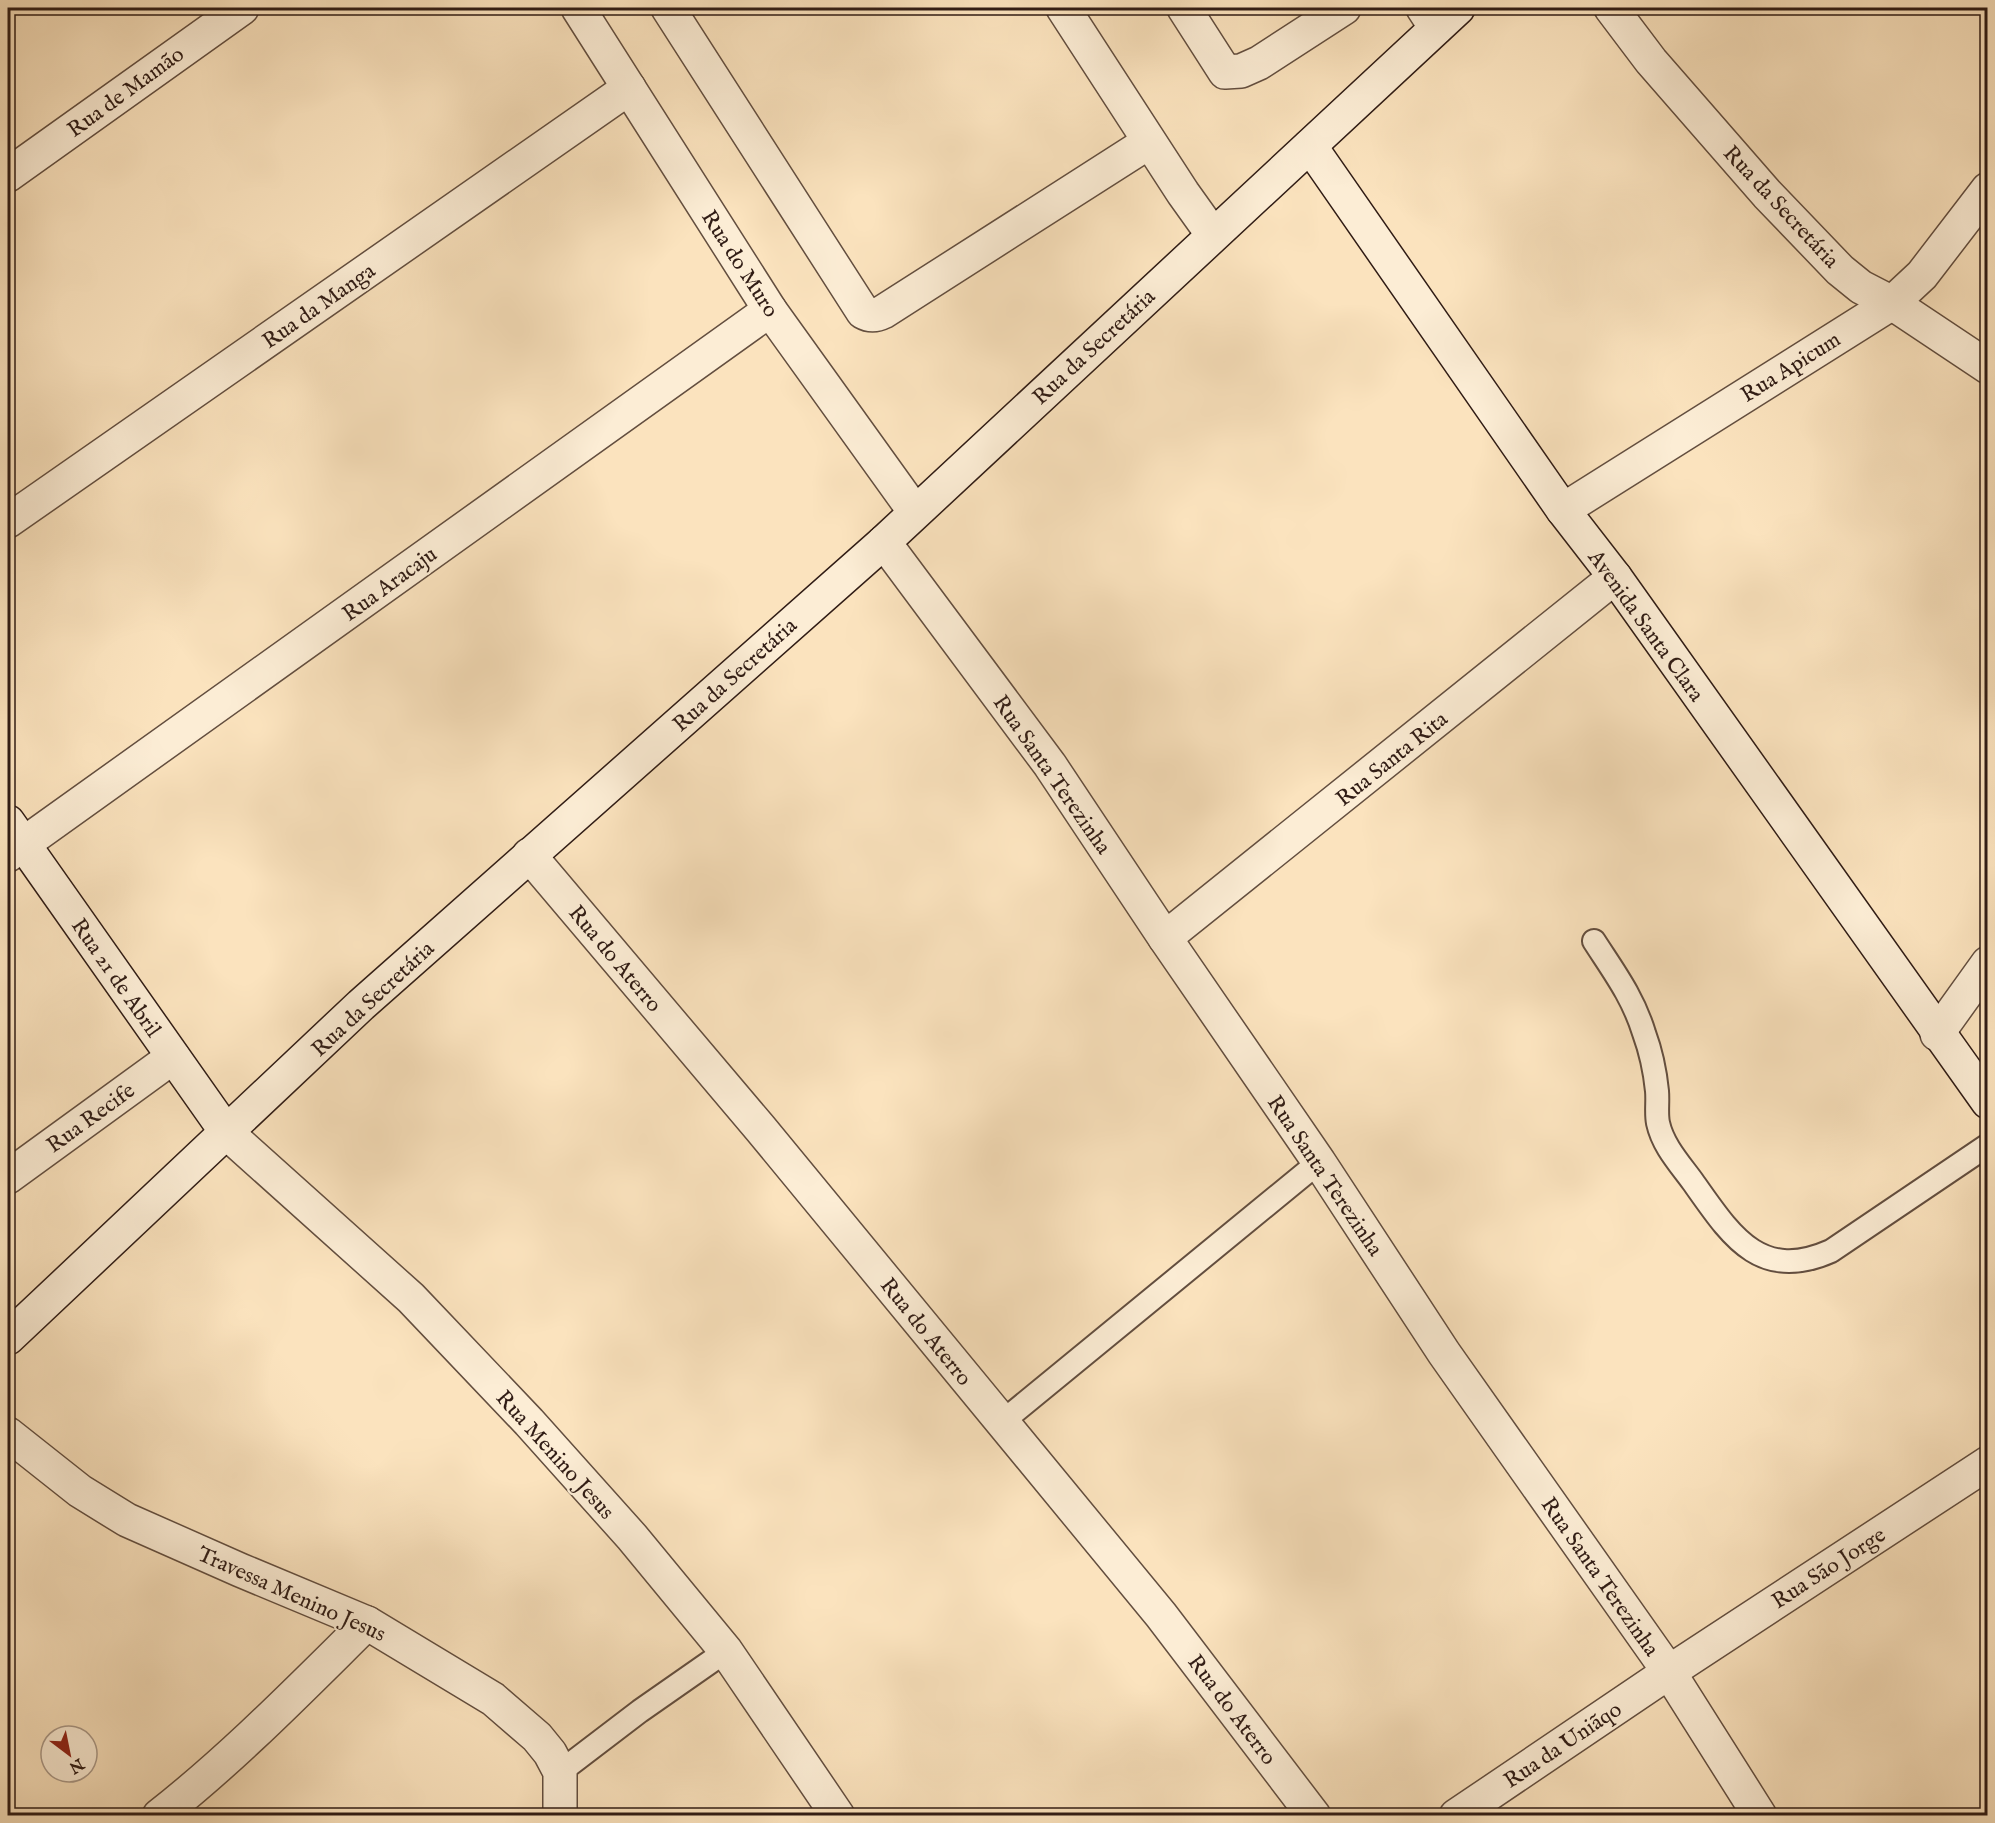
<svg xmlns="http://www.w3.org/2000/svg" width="1995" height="1823" font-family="'IM FELL English',serif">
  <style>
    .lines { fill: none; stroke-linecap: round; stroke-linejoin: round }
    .lane-casing { stroke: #634e3f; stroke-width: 26 }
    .street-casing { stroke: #634e3f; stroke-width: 36 }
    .secondary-casing { stroke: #301c15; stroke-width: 36 }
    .lane { stroke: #fcedd5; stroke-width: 22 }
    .street { stroke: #fcedd5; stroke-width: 33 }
    .secondary { stroke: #fcedd5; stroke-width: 33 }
    .labels { text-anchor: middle; stroke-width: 4.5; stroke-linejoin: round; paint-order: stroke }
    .street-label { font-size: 22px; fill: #301c15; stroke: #fcedd5 }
  </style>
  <rect width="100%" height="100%" fill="#fbe3be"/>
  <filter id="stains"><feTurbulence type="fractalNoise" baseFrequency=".00333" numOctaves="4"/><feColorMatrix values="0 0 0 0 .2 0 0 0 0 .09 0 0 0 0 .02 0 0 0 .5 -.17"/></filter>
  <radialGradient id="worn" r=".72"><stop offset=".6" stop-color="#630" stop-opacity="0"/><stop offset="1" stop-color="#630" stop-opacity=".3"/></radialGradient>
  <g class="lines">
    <defs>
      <g id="lane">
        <path d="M 1594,941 C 1614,972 1633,997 1644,1033 C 1651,1052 1655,1071 1657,1091 C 1658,1102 1656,1113 1658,1123 C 1663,1146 1680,1164 1693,1182 C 1730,1234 1759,1283 1831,1251 L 1988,1145"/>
        <path d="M 1002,1422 L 1319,1162"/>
        <path d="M 560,1772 L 640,1711 L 726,1651"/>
      </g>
      <g id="street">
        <path d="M 578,8 L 770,310 L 915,512"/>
        <path d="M 668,8 L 863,312 C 870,316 875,316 883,312 L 1149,142"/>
        <path d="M 1063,8 L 1183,193 L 1213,235"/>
        <path d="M 1184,8 L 1225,72 L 1241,71 L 1259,63 L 1344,8"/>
        <path d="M 1423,8 L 1436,28"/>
        <path d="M 1611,8 L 1651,61 L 1767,194 L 1840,270 L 1861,287 L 1892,303 L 1988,367"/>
        <path d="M 8,175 L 242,8"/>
        <path d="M 1563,510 L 1892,303 L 1922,275 L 1988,189"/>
        <path d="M 8,521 L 629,88"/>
        <path d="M 884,542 L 1050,765 L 1165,938 L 1319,1162 L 1444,1353 L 1669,1672 L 1760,1816"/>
        <path d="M 8,855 L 770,310"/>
        <path d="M 529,855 L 760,1128 L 1161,1615 L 1314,1816"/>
        <path d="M 1165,938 L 1615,577"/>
        <path d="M 1937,1034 L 1988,963"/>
        <path d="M 227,1133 L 411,1298 L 529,1422 L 632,1537 L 726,1651 L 838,1816"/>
        <path d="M 8,1177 L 173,1057"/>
        <path d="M 8,1434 L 80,1491 L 127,1520 L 240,1570 L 367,1623 L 493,1699 L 537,1737 L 550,1753 L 560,1772 L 560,1816"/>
        <path d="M 159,1816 C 234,1757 300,1689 367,1623"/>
        <path d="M 1456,1816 L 1669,1672 L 1988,1463"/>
      </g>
      <g id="secondary">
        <path d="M 1310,146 L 1563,510 L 1615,577 L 1988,1102"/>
        <path d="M 8,822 L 227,1133"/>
        <path d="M 8,1338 L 361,1005 L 884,542 L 1458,8"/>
      </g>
    </defs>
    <use href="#lane" class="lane-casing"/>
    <use href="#street" class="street-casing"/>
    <use href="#secondary" class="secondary-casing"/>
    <use href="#lane" class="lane"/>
    <use href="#street" class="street"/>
    <use href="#secondary" class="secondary"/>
  </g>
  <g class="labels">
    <g class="street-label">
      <text transform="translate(125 91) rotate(-36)" y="8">Rua de Mamão</text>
      <text transform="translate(1782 206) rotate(47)" y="8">Rua da Secretária</text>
      <text transform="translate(741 263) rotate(57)" y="8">Rua do Muro</text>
      <text transform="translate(318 305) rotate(-35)" y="8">Rua da Manga</text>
      <text transform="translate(1093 346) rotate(-43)" y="8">Rua da Secretária</text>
      <text transform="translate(1790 366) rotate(-32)" y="8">Rua Apicum</text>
      <text transform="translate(389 583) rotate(-36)" y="8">Rua Aracaju</text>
      <text transform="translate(1647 625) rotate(54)" y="8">Avenida Santa Clara</text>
      <text transform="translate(734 674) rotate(-42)" y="8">Rua da Secretária</text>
      <text transform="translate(1391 758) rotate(-39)" y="8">Rua Santa Rita</text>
      <text transform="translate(1053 774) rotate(55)" y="8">Rua Santa Terezinha</text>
      <text transform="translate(616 958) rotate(50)" y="8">Rua do Aterro</text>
      <text transform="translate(117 977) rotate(55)" y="8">Rua 21 de Abril</text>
      <text transform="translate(372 998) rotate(-43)" y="8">Rua da Secretária</text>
      <text transform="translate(90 1117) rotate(-36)" y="8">Rua Recife</text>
      <text transform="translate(1326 1175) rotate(56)" y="8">Rua Santa Terezinha</text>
      <text transform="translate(927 1331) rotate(51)" y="8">Rua do Aterro</text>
      <text transform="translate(556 1454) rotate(48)" y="8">Rua Menino Jesus</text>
      <text transform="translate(1828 1567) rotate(-33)" y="8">Rua São Jorge</text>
      <text transform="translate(1601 1576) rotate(55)" y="8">Rua Santa Terezinha</text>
      <text transform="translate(292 1593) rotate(24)" y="8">Travessa Menino Jesus</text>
      <text transform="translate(1233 1709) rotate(53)" y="8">Rua do Aterro</text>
      <text transform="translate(1562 1744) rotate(-34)" y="8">Rua da Uniãqo</text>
    </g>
  </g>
  <rect width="1995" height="1823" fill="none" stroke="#fbe3be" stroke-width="30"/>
  <rect x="9" y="9" width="1977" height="1805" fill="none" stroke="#301c15" stroke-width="3"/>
  <rect x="15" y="15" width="1965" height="1793" fill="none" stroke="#301c15" stroke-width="1.5"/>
  <g transform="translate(69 1754) rotate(148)"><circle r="28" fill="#fcedd5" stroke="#aa9988" stroke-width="1.5"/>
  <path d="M0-4.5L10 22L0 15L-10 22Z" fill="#8f2418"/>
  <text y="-9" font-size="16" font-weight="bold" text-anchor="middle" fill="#301c15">N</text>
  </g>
  <rect width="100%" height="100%" filter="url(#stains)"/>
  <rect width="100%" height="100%" fill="url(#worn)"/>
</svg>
